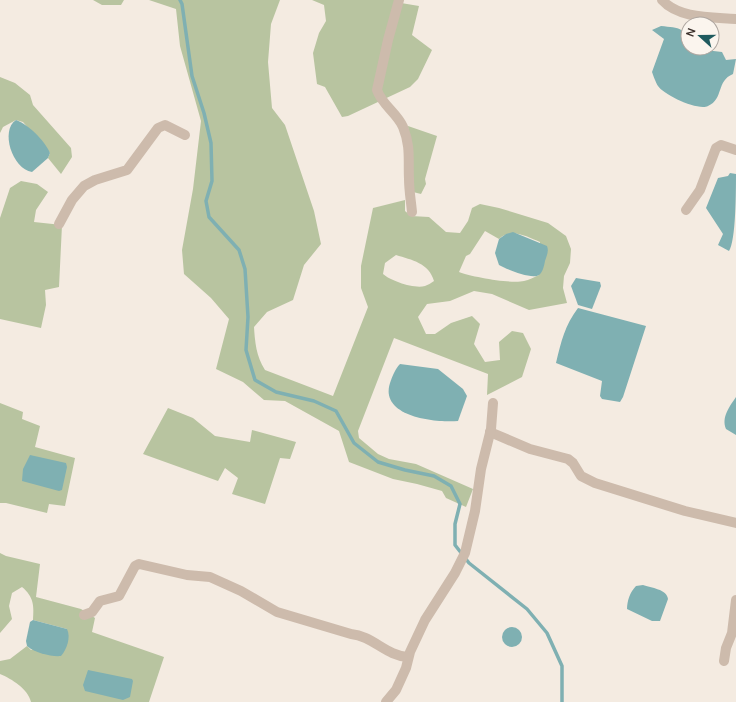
<svg xmlns="http://www.w3.org/2000/svg" width="736" height="702" font-family="Manrope,sans-serif">
  <style>
    .green { fill: #b8c4a0; fill-rule: evenodd }
    .water { fill: #7fb0b2 }
    .lines { fill: none; stroke-linecap: round; stroke-linejoin: round }
    .stream { stroke: #7fb0b2; stroke-width: 3.5 }
    .minor { stroke: #cdbbac; stroke-width: 10 }
  </style>
  <rect width="100%" height="100%" fill="#f4ebe1"/>
  <g class="green">
    <path d="M 93,0 L 124,0 L 121,5 L 102,5 Z"/>
    <path d="M 149,0 L 280,0 L 271,24 L 268,62 L 272,108 L 285,125 L 314,211 L 321,244 L 304,265 L 293,300 L 267,312 L 254,327 C 255,342 256,356 265,370 L 333,396 L 368,307 L 361,288 L 361,266 L 373,208 L 405,200 L 405,211 L 411,216 L 429,217 L 446,232 L 460,233 L 468,221 L 472,208 L 480,204 L 499,208 L 548,223 L 566,236 L 571,249 L 570,263 L 564,276 L 563,288 L 567,303 L 529,310 L 492,294 L 474,291 L 450,301 L 427,304 L 418,317 L 426,334 L 435,334 L 451,323 L 472,316 L 480,324 L 474,344 L 485,362 L 500,360 L 499,342 L 512,331 L 523,333 L 531,349 L 522,377 L 487,395 L 488,374 L 394,338 L 358,431 L 359,438 L 378,454 L 389,459 L 416,464 L 473,489 L 466,507 L 446,498 L 442,491 L 417,484 L 393,479 L 349,462 L 339,431 L 285,401 L 264,400 L 243,382 L 216,369 L 229,319 L 211,298 L 184,274 L 182,250 L 193,189 L 201,121 L 180,46 L 176,9 ZM 485,231 L 499,239 C 511,227 527,237 540,242 L 539,275 C 534,277 529,280 524,281 C 511,284 472,277 459,272 L 466,256 L 470,254 ZM 396,255 C 412,260 429,263 434,281 C 431,283 428,285 425,286 C 414,289 391,281 383,274 L 385,263 Z"/>
    <path d="M 312,0 L 395,0 L 395,2 L 419,6 L 412,35 L 432,50 L 418,79 L 410,87 L 348,116 L 342,117 L 325,87 L 317,84 L 313,53 L 319,33 L 326,21 L 324,5 Z"/>
    <path d="M 0,77 L 15,83 L 30,95 L 33,105 L 71,148 L 72,157 L 61,174 L 48,158 L 50,153 L 23,122 L 16,120 L 3,127 L 0,133 Z"/>
    <path d="M 408,126 L 437,136 L 425,179 L 426,184 L 421,194 L 413,192 Z"/>
    <path d="M 21,181 L 37,184 L 48,192 L 36,210 L 34,222 L 62,225 L 59,287 L 45,290 L 46,305 L 41,328 L 0,319 L 0,218 L 10,188 Z"/>
    <path d="M 0,403 L 23,412 L 22,419 L 40,426 L 35,447 L 75,458 L 65,506 L 49,504 L 47,513 L 6,503 L 0,503 Z"/>
    <path d="M 168,408 L 193,418 L 215,436 L 250,442 L 252,430 L 296,442 L 290,459 L 280,458 L 265,504 L 232,494 L 238,478 L 225,468 L 218,481 L 143,454 Z"/>
    <path d="M 0,553 L 6,556 L 40,564 L 36,597 L 81,609 L 95,618 L 92,632 L 164,657 L 149,702 L 31,702 C 28,689 12,679 0,674 L 0,661 L 10,659 L 27,646 L 31,650 L 67,629 L 33,620 C 34,606 34,597 22,587 L 12,593 L 9,606 L 12,619 L 0,633 Z"/>
  </g>
  <g class="water">
    <path d="M 661,26 C 679,28 688,27 688,48 L 722,52 L 726,60 L 736,59 L 733,74 C 716,81 724,99 708,106 C 698,111 664,95 658,86 C 656,83 653,75 652,72 L 664,39 L 652,30 Z"/>
    <path d="M 16,120 C 29,125 44,140 50,153 L 48,158 L 32,172 C 12,169 0,130 16,120 Z"/>
    <path d="M 730,173 L 736,174 C 736,190 736,241 729,251 L 718,245 L 723,234 L 706,208 L 718,178 L 728,176 Z"/>
    <path d="M 513,232 L 547,246 C 549,251 547,255 545,261 C 544,266 543,272 539,275 C 532,280 506,269 499,265 L 495,253 L 499,239 L 506,234 Z"/>
    <path d="M 576,278 L 600,282 L 601,286 L 592,309 L 578,305 L 571,286 Z"/>
    <path d="M 578,308 L 646,326 L 623,397 L 620,402 L 602,399 L 600,396 L 602,381 L 556,363 C 561,342 565,325 578,308 Z"/>
    <path d="M 400,364 L 438,369 L 463,389 L 467,396 L 458,421 C 436,423 379,417 390,383 C 392,377 395,369 400,364 Z"/>
    <path d="M 736,397 L 736,435 L 726,429 C 721,417 730,406 736,397 Z"/>
    <path d="M 30,455 L 66,463 L 67,467 L 62,490 L 59,491 L 22,481 L 23,469 Z"/>
    <path d="M 643,585 C 651,588 667,589 668,599 L 660,621 L 652,621 L 627,609 C 627,601 630,592 636,586 Z"/>
    <path d="M 33,620 L 67,629 C 71,637 67,649 61,656 C 52,657 35,653 27,646 L 26,641 L 30,622 Z"/>
    <circle cx="512" cy="637" r="10"/>
    <path d="M 88,670 L 132,679 L 133,681 L 130,697 L 123,700 L 85,691 L 83,685 Z"/>
  </g>
  <g class="lines">
    <path class="stream" d="M 180,0 L 182,4 L 192,76 L 204,113 L 211,143 L 212,181 L 206,201 L 209,217 L 239,250 L 245,269 L 248,317 L 246,350 L 255,380 L 276,392 L 314,401 L 336,411 L 354,443 L 378,462 L 405,470 L 434,476 L 451,486 L 460,504 L 455,524 L 455,545 L 469,563 L 527,609 L 547,633 L 562,666 L 562,702"/>
    <g class="minor">
      <path d="M 399,0 L 388,40 L 377,90 C 382,105 397,113 403,127 C 411,147 408,159 409,179 C 409,190 411,201 412,212"/>
      <path d="M 662,0 C 679,19 713,17 736,19"/>
      <path d="M 686,210 L 700,190 L 716,148 L 721,145 L 736,150"/>
      <path d="M 59,224 L 72,200 L 84,186 L 95,180 L 127,170 L 158,128 L 165,125 L 185,135"/>
      <path d="M 490,432 L 530,449 L 568,459 L 573,463 L 581,476 L 595,483 L 685,511 L 736,523"/>
      <path d="M 84,615 L 92,612 L 100,601 L 119,596 L 135,566 L 139,564 L 187,575 L 210,577 L 241,591 L 277,612 L 351,634 C 373,636 386,656 408,657"/>
      <path d="M 724,661 L 726,648 L 732,633 L 736,600"/>
      <path d="M 386,702 L 396,690 L 406,668 L 410,652 L 425,620 L 455,573 L 465,553 L 475,511 L 481,469 L 491,429 L 493,403"/>
    </g>
  </g>
  <g transform="translate(700 36) rotate(291)"><circle r="19" fill="#fbf5ee" stroke="#aea6a0"/>
  <path d="M0-3L7 15L0 10L-7 15Z" fill="#1f5a5e"/>
  <text y="-6" font-size="11" font-weight="bold" text-anchor="middle" fill="#3b302b">N</text>
  </g>
</svg>
